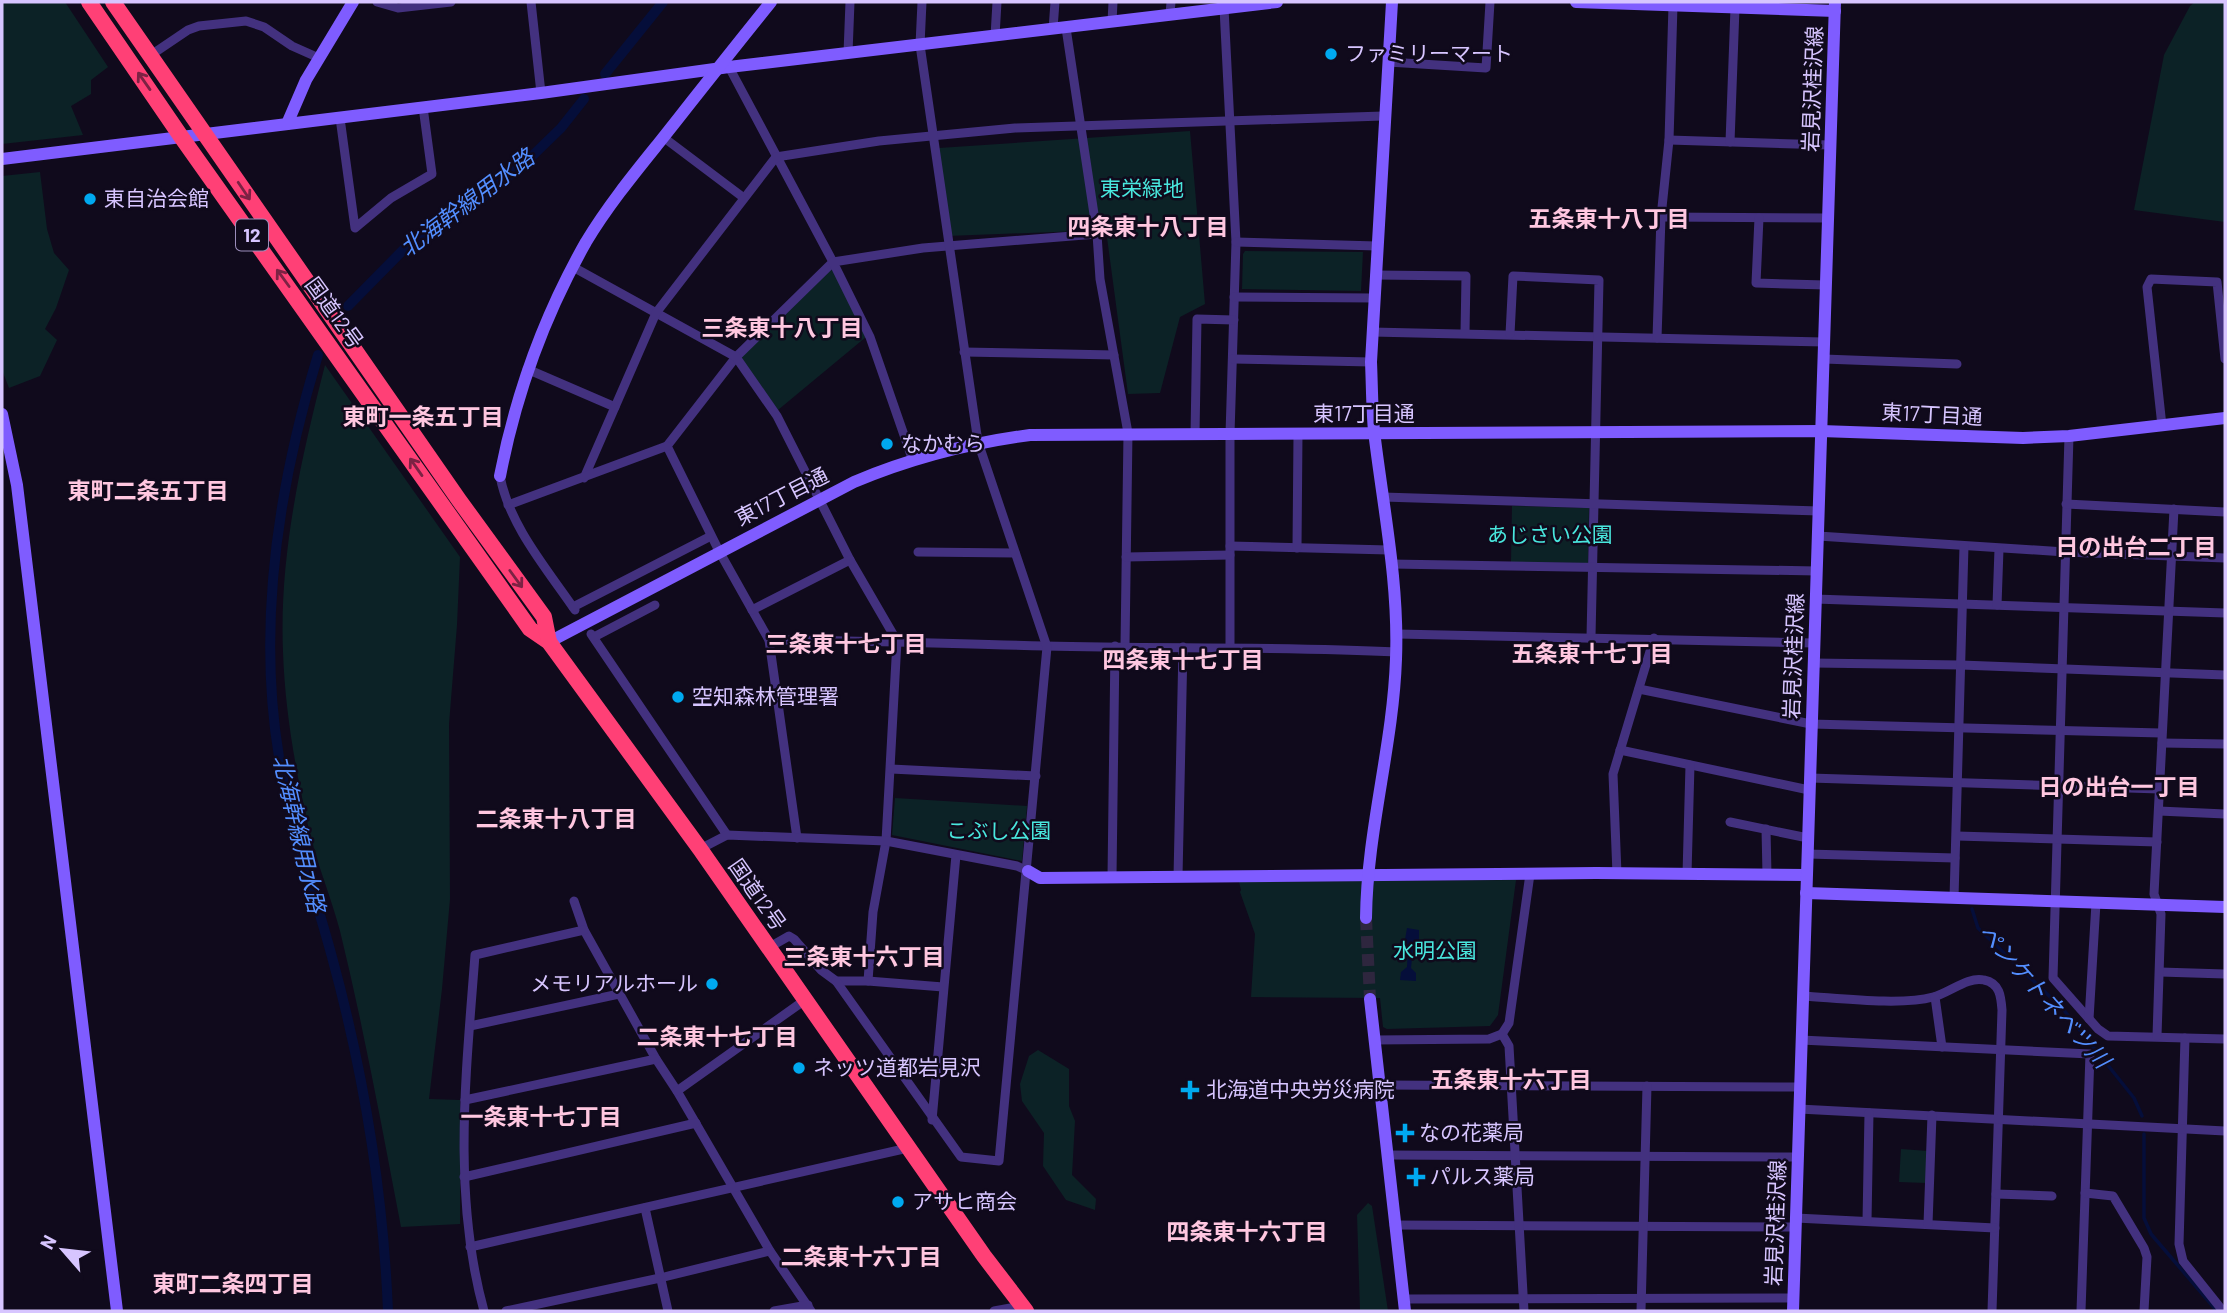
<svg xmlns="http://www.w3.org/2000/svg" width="2227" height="1313" font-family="Barlow,'Noto Sans JP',sans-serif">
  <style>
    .green { fill: #0c2226 }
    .water { fill: #050e3a }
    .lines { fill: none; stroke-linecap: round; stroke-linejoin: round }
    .stream { stroke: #050e3a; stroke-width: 3.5 }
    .canal { stroke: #050e3a; stroke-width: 10 }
    .secondary-tunnel { stroke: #2e263e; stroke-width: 12; stroke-dasharray: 12 6; stroke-linecap: butt }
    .street { stroke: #43317f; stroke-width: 9 }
    .secondary { stroke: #7f5cff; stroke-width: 12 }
    .highway { stroke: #ff4076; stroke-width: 16 }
    .oneway { stroke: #7c2244 }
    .poi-dot { fill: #00a9f0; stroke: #100a1c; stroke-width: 2.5 }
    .labels { text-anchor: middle; stroke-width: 5; stroke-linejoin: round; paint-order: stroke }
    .shield { fill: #100a1c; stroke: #9b8dbb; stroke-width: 2 }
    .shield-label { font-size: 19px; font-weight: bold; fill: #d7c5ff }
    .poi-label { font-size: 21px; fill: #d7c5ff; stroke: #100a1c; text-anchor: start }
    .street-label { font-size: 21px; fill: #d7c5ff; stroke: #100a1c }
    .park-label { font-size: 21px; fill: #49e7de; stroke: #100a1c }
    .water-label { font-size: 23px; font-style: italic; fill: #538eff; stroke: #100a1c }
    .neighbourhood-label { font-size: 23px; font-weight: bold; fill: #ffc7e0; stroke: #100a1c }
  </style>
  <rect width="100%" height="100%" fill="#100a1c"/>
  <g class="green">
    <path d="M 2,2 L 65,2 L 108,67 L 91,80 L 91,94 L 71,106 L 83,135 L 2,144 Z"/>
    <path d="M 2195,2 L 2225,2 L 2225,222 L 2134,210 L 2164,55 L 2190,6 Z"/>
    <path d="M 1190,131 L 1205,304 L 1180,317 L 1160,393 L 1128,394 L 1106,230 L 947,236 L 939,148 Z"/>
    <path d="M 40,172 L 47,229 L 54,253 L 69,270 L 56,308 L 45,329 L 57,340 L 40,376 L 9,388 L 2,370 L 2,176 Z"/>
    <path d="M 1245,251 L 1363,252 L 1361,291 L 1242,289 L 1243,254 Z"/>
    <path d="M 832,269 L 866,337 L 778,410 L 741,357 Z"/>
    <path d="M 325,365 L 460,557 L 457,625 L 449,724 L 450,899 L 442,989 L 429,1099 L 460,1100 L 460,1224 L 401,1227 C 382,1128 364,1029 340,931 C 331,897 317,864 309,830 C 296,772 285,712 283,652 C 279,555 301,459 325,365 Z"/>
    <path d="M 1512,506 L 1589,508 L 1588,563 L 1511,562 Z"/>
    <path d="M 895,798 L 1027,806 L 1022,861 L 892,835 Z"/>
    <path d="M 1516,880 L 1498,1015 L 1490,1026 L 1387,1029 L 1383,1027 L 1380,998 L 1251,997 L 1255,934 L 1240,892 L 1241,890 L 1239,882 Z"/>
    <path d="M 1038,1050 L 1069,1069 L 1069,1106 L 1075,1121 L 1072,1175 L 1096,1199 L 1095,1210 L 1066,1200 L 1043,1166 L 1044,1133 L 1022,1101 L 1020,1084 L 1029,1056 Z"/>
    <path d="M 1901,1149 L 1928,1151 L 1926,1183 L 1899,1182 Z"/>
    <path d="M 1368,1203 L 1372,1206 L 1388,1311 L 1360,1311 L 1357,1215 Z"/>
  </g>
  <path class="water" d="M 1407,928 L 1419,930 L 1419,948 L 1413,949 L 1411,968 L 1416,973 L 1416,981 L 1400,980 L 1401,972 L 1407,967 L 1408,948 L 1404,945 Z"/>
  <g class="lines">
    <g class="stream">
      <path d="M 1972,909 L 1978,928 L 2063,1009 L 2134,1098 L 2142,1116"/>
      <path d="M 2144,1134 L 2144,1218 L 2151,1234 L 2217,1311"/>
    </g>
    <g class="canal">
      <path d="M 605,74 L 663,2"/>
      <path d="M 348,306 L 408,245 L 486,195 L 528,160 L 561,128 L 584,99"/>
      <path d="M 318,355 C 279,483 257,624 279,757 C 290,825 314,890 332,957 C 364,1074 383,1190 388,1311"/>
    </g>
    <path class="secondary-tunnel" d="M 1366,918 L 1370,999"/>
    <g class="street">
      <path d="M 377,2 L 398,8 L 451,2"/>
      <path d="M 531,2 L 541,93"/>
      <path d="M 1224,8 L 1236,242 L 1230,434 L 1230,647"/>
      <path d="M 1170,14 L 1171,2"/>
      <path d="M 1112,22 L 1113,2"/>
      <path d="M 1053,29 L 1055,2"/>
      <path d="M 995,36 L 997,2"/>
      <path d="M 848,53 L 850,2"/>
      <path d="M 151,55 L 188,30 L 199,26 L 246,21 L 264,27 L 292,46 L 319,58"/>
      <path d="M 1388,62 L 1486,68 L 1490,2"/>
      <path d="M 729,67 L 833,262 L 736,357 L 667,446 L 719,551 L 769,640 L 797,838"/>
      <path d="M 340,118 L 355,228 L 391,198 L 432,174 L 423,107"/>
      <path d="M 663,137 L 744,198"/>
      <path d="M 1669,140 L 1830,145"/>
      <path d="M 1730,142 L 1735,8"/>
      <path d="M 1661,217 L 1827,218"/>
      <path d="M 1759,218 L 1756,283 L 1826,285"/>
      <path d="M 1097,234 L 1100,279 L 1128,433 L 1125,646"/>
      <path d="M 1236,242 L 1377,246"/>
      <path d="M 573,267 L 736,357 L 777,416 L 850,560 L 897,641 L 886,841 L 873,912 L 868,981"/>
      <path d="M 1375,275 L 1466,276 L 1465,333"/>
      <path d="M 1234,297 L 1374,298"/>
      <path d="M 1372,332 L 1824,342"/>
      <path d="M 1510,334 L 1513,276 L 1599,280 L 1591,637"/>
      <path d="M 1657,338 L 1661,217 L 1669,140 L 1673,5"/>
      <path d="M 964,352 L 1114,355"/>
      <path d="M 1233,359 L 1371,362"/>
      <path d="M 1824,359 L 1957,364"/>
      <path d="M 527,369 L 615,407"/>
      <path d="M 2162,426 L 2147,287 L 2151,279 L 2217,282 L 2225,359"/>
      <path d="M 1195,434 L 1197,319 L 1234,320"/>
      <path d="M 2069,436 L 2053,978 L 2098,1029 L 2108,1036 L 2225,1039"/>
      <path d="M 913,461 L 870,337 L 833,262 L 923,248 L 1097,234 L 1066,28"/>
      <path d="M 500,476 C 509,525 547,569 575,610"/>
      <path d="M 584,478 L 656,313 L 776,157 L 879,141 L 1015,128 L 1383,116"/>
      <path d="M 1383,497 L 1819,511"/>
      <path d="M 2066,504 L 2225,512"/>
      <path d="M 508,505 L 667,446"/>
      <path d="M 1818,536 L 2065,552 L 2225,558"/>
      <path d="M 1230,546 L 1389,550"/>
      <path d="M 1297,548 L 1298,434"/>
      <path d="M 918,552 L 1015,553"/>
      <path d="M 1126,557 L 1230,555"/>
      <path d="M 1391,564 L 1817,571"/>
      <path d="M 1815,599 L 2225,613"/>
      <path d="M 1997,605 L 1999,549"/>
      <path d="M 573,607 L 711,536"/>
      <path d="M 752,610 L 850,560"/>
      <path d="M 591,634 L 727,835"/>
      <path d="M 1397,634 L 1814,643"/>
      <path d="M 594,637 L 655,605"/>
      <path d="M 769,640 C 861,640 953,644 1045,646 C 1162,649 1279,646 1397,652"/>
      <path d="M 1813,663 L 1961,665 L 2225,675"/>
      <path d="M 1639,689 L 1811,724 L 2161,733"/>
      <path d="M 2162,743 L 2225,744"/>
      <path d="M 1620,750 L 1809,790"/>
      <path d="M 891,769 L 1036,776"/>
      <path d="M 1810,778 L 2160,789"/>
      <path d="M 2159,811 L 2225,814"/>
      <path d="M 1730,822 L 1808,838"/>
      <path d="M 1766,829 L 1767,875"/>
      <path d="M 1957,836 L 2157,842"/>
      <path d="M 700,849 L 727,835 L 886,841 L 1017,866 L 1028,871"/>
      <path d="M 1807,854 L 1955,858"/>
      <path d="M 1617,874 L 1613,774 L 1654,638"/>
      <path d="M 1687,874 L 1690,765"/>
      <path d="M 1112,877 L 1115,646"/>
      <path d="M 1178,877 L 1183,647"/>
      <path d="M 1954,898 L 1964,546"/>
      <path d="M 574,901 L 584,930 L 656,1059 L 677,1091 L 770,1251 L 811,1311"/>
      <path d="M 768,948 L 789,936 L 794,939 L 821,970 L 836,981 L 868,981 L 943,987"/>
      <path d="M 2160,972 L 2225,974"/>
      <path d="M 836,981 L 961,1157 L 999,1161 L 1047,647 L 978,442 L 920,45 L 922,2"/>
      <path d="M 1803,996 C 1838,998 1901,1006 1933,997 C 1949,993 1968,976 1984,980 C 2000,983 2001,997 2002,1010 L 1992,1311"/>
      <path d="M 1935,997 L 1942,1047"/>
      <path d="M 2089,1019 L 2096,903"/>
      <path d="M 470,1026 L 619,994"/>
      <path d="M 2157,1036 L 2161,914 L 2154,894 L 2174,509"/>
      <path d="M 2185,1038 L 2179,1244 L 2183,1261 L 2223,1311"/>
      <path d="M 1374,1040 L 1489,1039 L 1502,1034"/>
      <path d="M 1801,1040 L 2090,1054 L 2081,1311"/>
      <path d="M 1379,1085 L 1799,1087"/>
      <path d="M 677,1091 L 805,1000"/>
      <path d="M 465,1100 L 656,1059"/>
      <path d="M 1799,1109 L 2225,1131"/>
      <path d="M 932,1120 L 956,855"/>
      <path d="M 1387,1155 L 1797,1157"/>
      <path d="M 464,1177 L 696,1123"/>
      <path d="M 2085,1193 L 2113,1196 L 2144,1248 L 2147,1257 L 2144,1311"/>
      <path d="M 1996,1194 L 2052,1196"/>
      <path d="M 645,1208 L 668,1311"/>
      <path d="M 1796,1218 L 1995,1228"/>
      <path d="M 1867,1221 L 1869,1113"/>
      <path d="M 1928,1224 L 1932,1115"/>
      <path d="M 1394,1225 L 1795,1227"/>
      <path d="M 470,1247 L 908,1148"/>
      <path d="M 1403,1299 L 1793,1298"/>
      <path d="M 484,1311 C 452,1195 466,1074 475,955 L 584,930"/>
      <path d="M 506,1311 L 660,1278 L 770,1251"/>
      <path d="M 774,1311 L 808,1305"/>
      <path d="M 994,1311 L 1021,1306"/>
      <path d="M 1524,1311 L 1509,1046 L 1502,1034 L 1509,1023 L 1530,874"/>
      <path d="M 1641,1311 L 1647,1086"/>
    </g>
    <g class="secondary">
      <path d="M 1576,2 L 1835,11"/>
      <path d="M 287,124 L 306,80 L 353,2"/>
      <path d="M 2,159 L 541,93 L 729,67 L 1277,2"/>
      <path d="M 2,414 L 17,485 L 117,1311"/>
      <path d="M 500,476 C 516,393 544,316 586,242 C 607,207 633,175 658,144 C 696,96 733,49 771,2"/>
      <path d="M 549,642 L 854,482 C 911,458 969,443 1030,435 L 1821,431 L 2023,438 L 2069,436 L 2225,418"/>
      <path d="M 1028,871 L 1040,878 L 1596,873 L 1806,875"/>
      <path d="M 1806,893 L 2225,907"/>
      <path d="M 1366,918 C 1367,830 1393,746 1396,659 C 1399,583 1383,507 1374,431 C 1372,409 1372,385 1371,362 L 1392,2"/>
      <path d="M 1370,999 L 1405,1311"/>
      <path d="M 1793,1311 L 1835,2"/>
    </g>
    <g class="highway">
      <path d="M 89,2 L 182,138 L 530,629 L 549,642 L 700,849 L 984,1256 L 1026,1311"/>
      <path d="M 113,2 L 459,500 L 544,617 L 549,642"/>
    </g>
  </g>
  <defs><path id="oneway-shaft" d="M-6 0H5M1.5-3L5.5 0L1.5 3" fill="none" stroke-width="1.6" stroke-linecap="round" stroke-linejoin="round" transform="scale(1.75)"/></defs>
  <g class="oneway">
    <use href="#oneway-shaft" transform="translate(144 81) rotate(-125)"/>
    <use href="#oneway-shaft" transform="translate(244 191) rotate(56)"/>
    <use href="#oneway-shaft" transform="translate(283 278) rotate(-126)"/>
    <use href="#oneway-shaft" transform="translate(416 467) rotate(-125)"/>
    <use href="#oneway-shaft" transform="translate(516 579) rotate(54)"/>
  </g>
  <g class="poi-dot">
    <circle cx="1331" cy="54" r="7"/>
    <circle cx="90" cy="199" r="7"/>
    <circle cx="887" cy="444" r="7"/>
    <circle cx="678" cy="697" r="7"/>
    <circle cx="712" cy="984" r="7"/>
    <circle cx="799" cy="1068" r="7"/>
    <path d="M1186.5 1079.5h7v7h7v7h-7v7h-7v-7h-7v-7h7z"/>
    <path d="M1401.5 1122.5h7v7h7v7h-7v7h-7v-7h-7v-7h7z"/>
    <path d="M1412.5 1166.5h7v7h7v7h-7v7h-7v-7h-7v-7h7z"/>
    <circle cx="898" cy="1202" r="7"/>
  </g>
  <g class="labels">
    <rect class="shield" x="236" y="219.5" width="32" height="31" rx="5"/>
    <g class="shield-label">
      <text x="252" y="242">12</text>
    </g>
    <g class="poi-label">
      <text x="1345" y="61">ファミリーマート</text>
      <text x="104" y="206">東自治会館</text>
      <text x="901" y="451">なかむら</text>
      <text x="692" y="704">空知森林管理署</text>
      <text x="698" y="991" text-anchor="end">メモリアルホール</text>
      <text x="813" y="1075">ネッツ道都岩見沢</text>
      <text x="1206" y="1097">北海道中央労災病院</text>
      <text x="1419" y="1140">なの花薬局</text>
      <text x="1430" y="1184">パルス薬局</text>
      <text x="912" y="1209">アサヒ商会</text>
    </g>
    <g class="street-label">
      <text transform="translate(1813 89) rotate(-88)" y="7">岩見沢桂沢線</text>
      <text transform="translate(334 313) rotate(54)" y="7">国道12号</text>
      <text x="1364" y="421">東17丁目通</text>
      <text transform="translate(1932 415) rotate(3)" y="7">東17丁目通</text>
      <text transform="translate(782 497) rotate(-27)" y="7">東17丁目通</text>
      <text transform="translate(1794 656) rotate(-88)" y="7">岩見沢桂沢線</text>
      <text transform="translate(757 895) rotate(55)" y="7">国道12号</text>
      <text transform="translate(1776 1223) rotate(-88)" y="7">岩見沢桂沢線</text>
    </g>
    <g class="park-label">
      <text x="1142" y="196">東栄緑地</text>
      <text x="1550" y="542">あじさい公園</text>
      <text x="999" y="838">こぶし公園</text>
      <text x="1435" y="958">水明公園</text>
    </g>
    <g class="water-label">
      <text transform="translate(467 203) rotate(-37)" y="8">北海幹線用水路</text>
      <text transform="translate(299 834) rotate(77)" y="8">北海幹線用水路</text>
      <text transform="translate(2044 996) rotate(48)" y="8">ペンケトネベツ川</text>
    </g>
    <g class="neighbourhood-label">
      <text x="1609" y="227">五条東十八丁目</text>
      <text x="1148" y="235">四条東十八丁目</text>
      <text x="782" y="336">三条東十八丁目</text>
      <text x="423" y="425">東町一条五丁目</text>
      <text x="148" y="499">東町二条五丁目</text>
      <text x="2136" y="555">日の出台二丁目</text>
      <text x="846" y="652">三条東十七丁目</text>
      <text x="1592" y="662">五条東十七丁目</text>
      <text x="1183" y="668">四条東十七丁目</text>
      <text x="2119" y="795">日の出台一丁目</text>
      <text x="556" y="827">二条東十八丁目</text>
      <text x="864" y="965">三条東十六丁目</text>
      <text x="717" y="1045">二条東十七丁目</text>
      <text x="1511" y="1088">五条東十六丁目</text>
      <text x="541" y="1125">一条東十七丁目</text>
      <text x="1247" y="1240">四条東十六丁目</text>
      <text x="861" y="1265">二条東十六丁目</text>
      <text x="233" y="1292">東町二条四丁目</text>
    </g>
  </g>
  <rect width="2227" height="1313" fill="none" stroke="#d7c5ff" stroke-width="7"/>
  <g transform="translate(63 1250) rotate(298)" stroke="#100a1c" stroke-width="5" paint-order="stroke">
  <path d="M0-5L12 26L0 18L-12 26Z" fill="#d7c5ff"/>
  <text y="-10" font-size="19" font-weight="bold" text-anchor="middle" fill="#d7c5ff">N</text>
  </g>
</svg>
